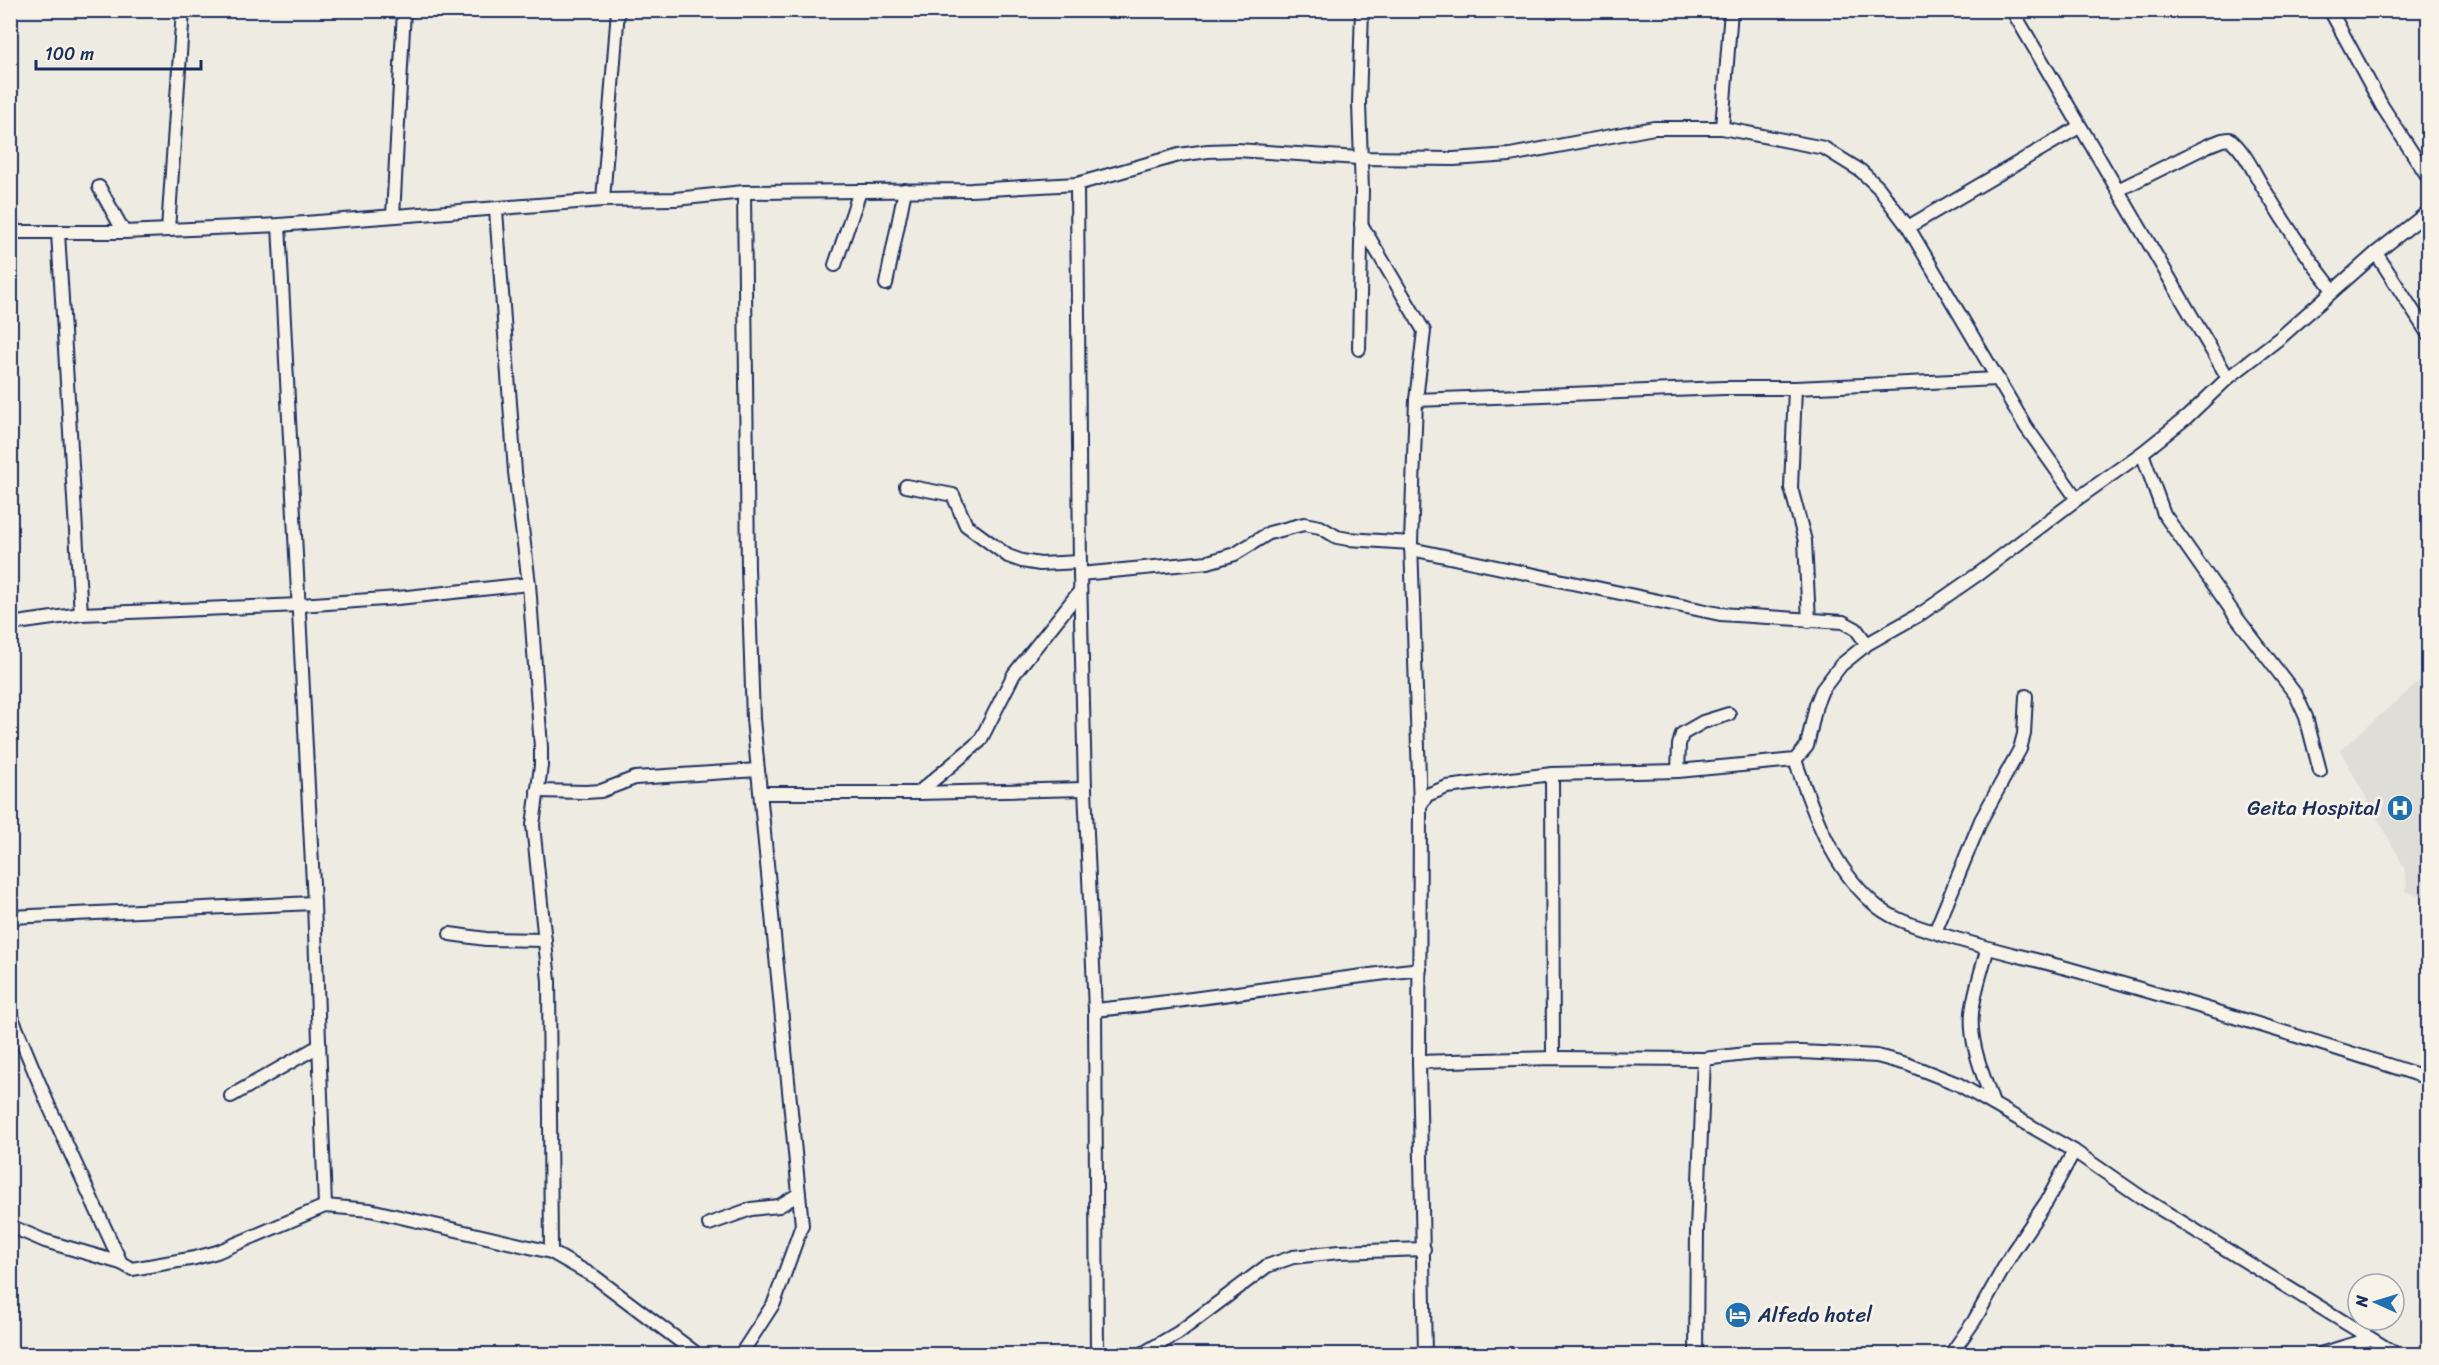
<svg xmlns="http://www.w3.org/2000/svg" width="2439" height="1365" font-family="Sriracha,sans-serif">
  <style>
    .built { fill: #deddd8 }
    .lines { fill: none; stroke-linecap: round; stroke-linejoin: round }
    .minor-casing { stroke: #1b2f5e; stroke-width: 16 }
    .minor { stroke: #f7f3e8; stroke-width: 12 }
    .labels { text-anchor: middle; stroke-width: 6; stroke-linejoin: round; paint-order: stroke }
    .poi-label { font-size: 21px; fill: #1b2f5e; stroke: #f7f3e8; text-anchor: end }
  </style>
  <rect width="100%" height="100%" fill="#eeebe2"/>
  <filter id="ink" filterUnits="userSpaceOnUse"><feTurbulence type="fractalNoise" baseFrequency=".0167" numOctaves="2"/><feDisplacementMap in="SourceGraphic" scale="12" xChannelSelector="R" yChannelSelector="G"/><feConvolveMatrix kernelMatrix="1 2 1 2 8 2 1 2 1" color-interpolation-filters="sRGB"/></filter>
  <g filter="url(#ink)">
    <path class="built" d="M 2428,674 L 2428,898 L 2405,891 L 2407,883 L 2404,867 L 2340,750 Z"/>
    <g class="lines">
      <defs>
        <g id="minor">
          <path d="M 2012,10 L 2228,378"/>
          <path d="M 2330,10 L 2382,106 L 2428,177"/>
          <path d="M 1722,128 L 1731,10"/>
          <path d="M 1077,184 L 1080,574 L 1085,789 L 1095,1010 L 1097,1354"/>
          <path d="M 99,187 L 124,232"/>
          <path d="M 2118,190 L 2207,146 L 2222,140 L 2230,139 C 2246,153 2253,171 2264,189 C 2285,224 2308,258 2333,290"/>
          <path d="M 603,200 L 618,10"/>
          <path d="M 496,210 L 515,472 L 529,584 L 541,747 L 541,766 L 533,825 L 549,981 L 551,1252"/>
          <path d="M 10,212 L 13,232"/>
          <path d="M 393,216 L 404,10"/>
          <path d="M 1361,224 L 1424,331 L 1416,400 L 1411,543 L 1420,806"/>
          <path d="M 279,225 L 314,903 L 325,1206"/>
          <path d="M 1908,227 L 2079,127"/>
          <path d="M 168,230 L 183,10"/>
          <path d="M 10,232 L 124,232 L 279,225 L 603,200 L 675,199 L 744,192 L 971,190 L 1077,184 L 1179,155 L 1208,151 L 1237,150 L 1359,158 L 1454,159 L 1510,155 L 1654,128 L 1722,128 L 1824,148 L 1861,171 L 1878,187 L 1908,227 L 2026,427 L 2077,499"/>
          <path d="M 58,233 L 81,614"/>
          <path d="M 2376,253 L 2428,334"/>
          <path d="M 835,265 L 860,191"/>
          <path d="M 886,284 L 905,190"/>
          <path d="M 1359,349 L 1362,191 L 1359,104 L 1362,10"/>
          <path d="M 1795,388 L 1791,488 L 1805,541 L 1809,621"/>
          <path d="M 1416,400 L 1724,388 L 1795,388 L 1998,379"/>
          <path d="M 2142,453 L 2164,514 L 2237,618 L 2296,695 L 2306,717 L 2320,771"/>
          <path d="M 906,486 L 953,495 L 966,525 L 1008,556 L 1022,561 L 1040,564 L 1080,562"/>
          <path d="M 1411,549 L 1720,614 L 1843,622 L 1856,629 L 1867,644"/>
          <path d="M 1080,574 L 1208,562 L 1235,554 L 1269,533 L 1304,524 L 1320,527 L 1337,537 L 1348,539 L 1411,543"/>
          <path d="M 10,624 L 81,614 L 300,605 L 398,598 L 529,584"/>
          <path d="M 1795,760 C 1813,811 1830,864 1872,902 C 1890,919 1913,925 1937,933 C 1983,948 2030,958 2077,971 C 2195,1004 2312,1040 2428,1078"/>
          <path d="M 1678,771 L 1679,745 L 1682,734 L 1703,722 L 1729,714"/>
          <path d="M 1552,774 L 1553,1058"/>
          <path d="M 537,791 L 586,792 L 601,791 L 635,778 L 758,770"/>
          <path d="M 761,793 L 918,793 L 1085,789"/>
          <path d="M 918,793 L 980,741 L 1014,674 L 1080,591"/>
          <path d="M 10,917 L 314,903"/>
          <path d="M 1935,932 L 1981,820 L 2020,749 L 2024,734 L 2026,696"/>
          <path d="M 450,934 L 486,939 L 545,940"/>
          <path d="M 1987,950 C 1982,970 1974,992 1972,1013 C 1969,1044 1984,1076 1993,1104"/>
          <path d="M 1095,1010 C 1204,1000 1312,981 1420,969"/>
          <path d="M 10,1013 L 48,1104 L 121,1263 L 132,1269 L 195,1258 L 217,1252 L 325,1206 L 370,1210 L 551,1252 L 595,1277 L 697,1354"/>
          <path d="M 1419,1062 L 1553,1058 L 1704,1059 L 1754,1053 L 1802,1052 L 1877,1056 L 1907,1064 L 1958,1084 L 2074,1151 L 2141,1197 L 2396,1354"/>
          <path d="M 231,1096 L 319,1046"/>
          <path d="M 709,1224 L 751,1209 L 779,1206 L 799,1194"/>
          <path d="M 10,1226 L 45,1241 L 121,1263"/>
          <path d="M 741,1354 L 774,1303 L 802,1225 L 753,719 L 748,568 L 744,192"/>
          <path d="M 1142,1354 L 1178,1333 L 1267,1266 L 1293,1257 L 1339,1252 L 1424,1249"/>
          <path d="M 1425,1354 L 1419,1062 L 1420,806 L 1427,795 L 1447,787 L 1552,774 L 1678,771 L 1795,760 L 1807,746 L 1816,705 L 1822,690 L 1841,665 L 1867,644 L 1922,613 L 1981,572 L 2077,499 L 2142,453 L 2187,417 L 2228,378 L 2281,337 L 2376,253 L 2428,212"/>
          <path d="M 1696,1354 L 1697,1230 L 1704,1059"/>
          <path d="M 1951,1354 L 1974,1321 L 2012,1253 L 2047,1201 L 2074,1151"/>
          <path d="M 2320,1354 L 2370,1339"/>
        </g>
      </defs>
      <use href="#minor" class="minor-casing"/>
      <use href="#minor" class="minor"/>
    </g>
  </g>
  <defs>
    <symbol id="hospital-disc" viewBox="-11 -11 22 22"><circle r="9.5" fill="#1f6fb2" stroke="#f7f3e8"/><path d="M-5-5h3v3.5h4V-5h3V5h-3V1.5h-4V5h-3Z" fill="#fff"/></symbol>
    <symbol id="hotel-disc" viewBox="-11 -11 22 22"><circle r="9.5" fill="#1f6fb2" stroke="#f7f3e8"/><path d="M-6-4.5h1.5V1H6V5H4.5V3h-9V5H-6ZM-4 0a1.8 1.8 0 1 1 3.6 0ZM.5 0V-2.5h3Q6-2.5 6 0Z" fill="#fff"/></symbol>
  </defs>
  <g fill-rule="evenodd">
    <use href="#hospital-disc" x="2385" y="793" width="30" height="30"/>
    <use href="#hotel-disc" x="1723" y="1300" width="30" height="30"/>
  </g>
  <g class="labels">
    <g class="poi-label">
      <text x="2380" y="815">Geita Hospital</text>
      <text x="1758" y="1322" text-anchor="start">Alfedo hotel</text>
    </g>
  </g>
  <rect width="2439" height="1365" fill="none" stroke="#f7f3e8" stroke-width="36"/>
  <rect x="18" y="18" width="2403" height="1329" fill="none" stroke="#1b2f5e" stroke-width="2" filter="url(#ink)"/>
  <g transform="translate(2376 1302) rotate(274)"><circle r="28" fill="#f7f3e8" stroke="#9fa5b1" stroke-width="1.5"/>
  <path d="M0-4.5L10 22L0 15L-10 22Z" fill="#1f6fb2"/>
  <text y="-9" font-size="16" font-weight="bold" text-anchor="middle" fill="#1b2f5e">N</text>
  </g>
  <path d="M36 60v9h165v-9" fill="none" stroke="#1b2f5e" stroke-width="3"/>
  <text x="45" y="60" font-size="18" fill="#1b2f5e" stroke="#f7f3e8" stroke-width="4.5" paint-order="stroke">100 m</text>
</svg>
